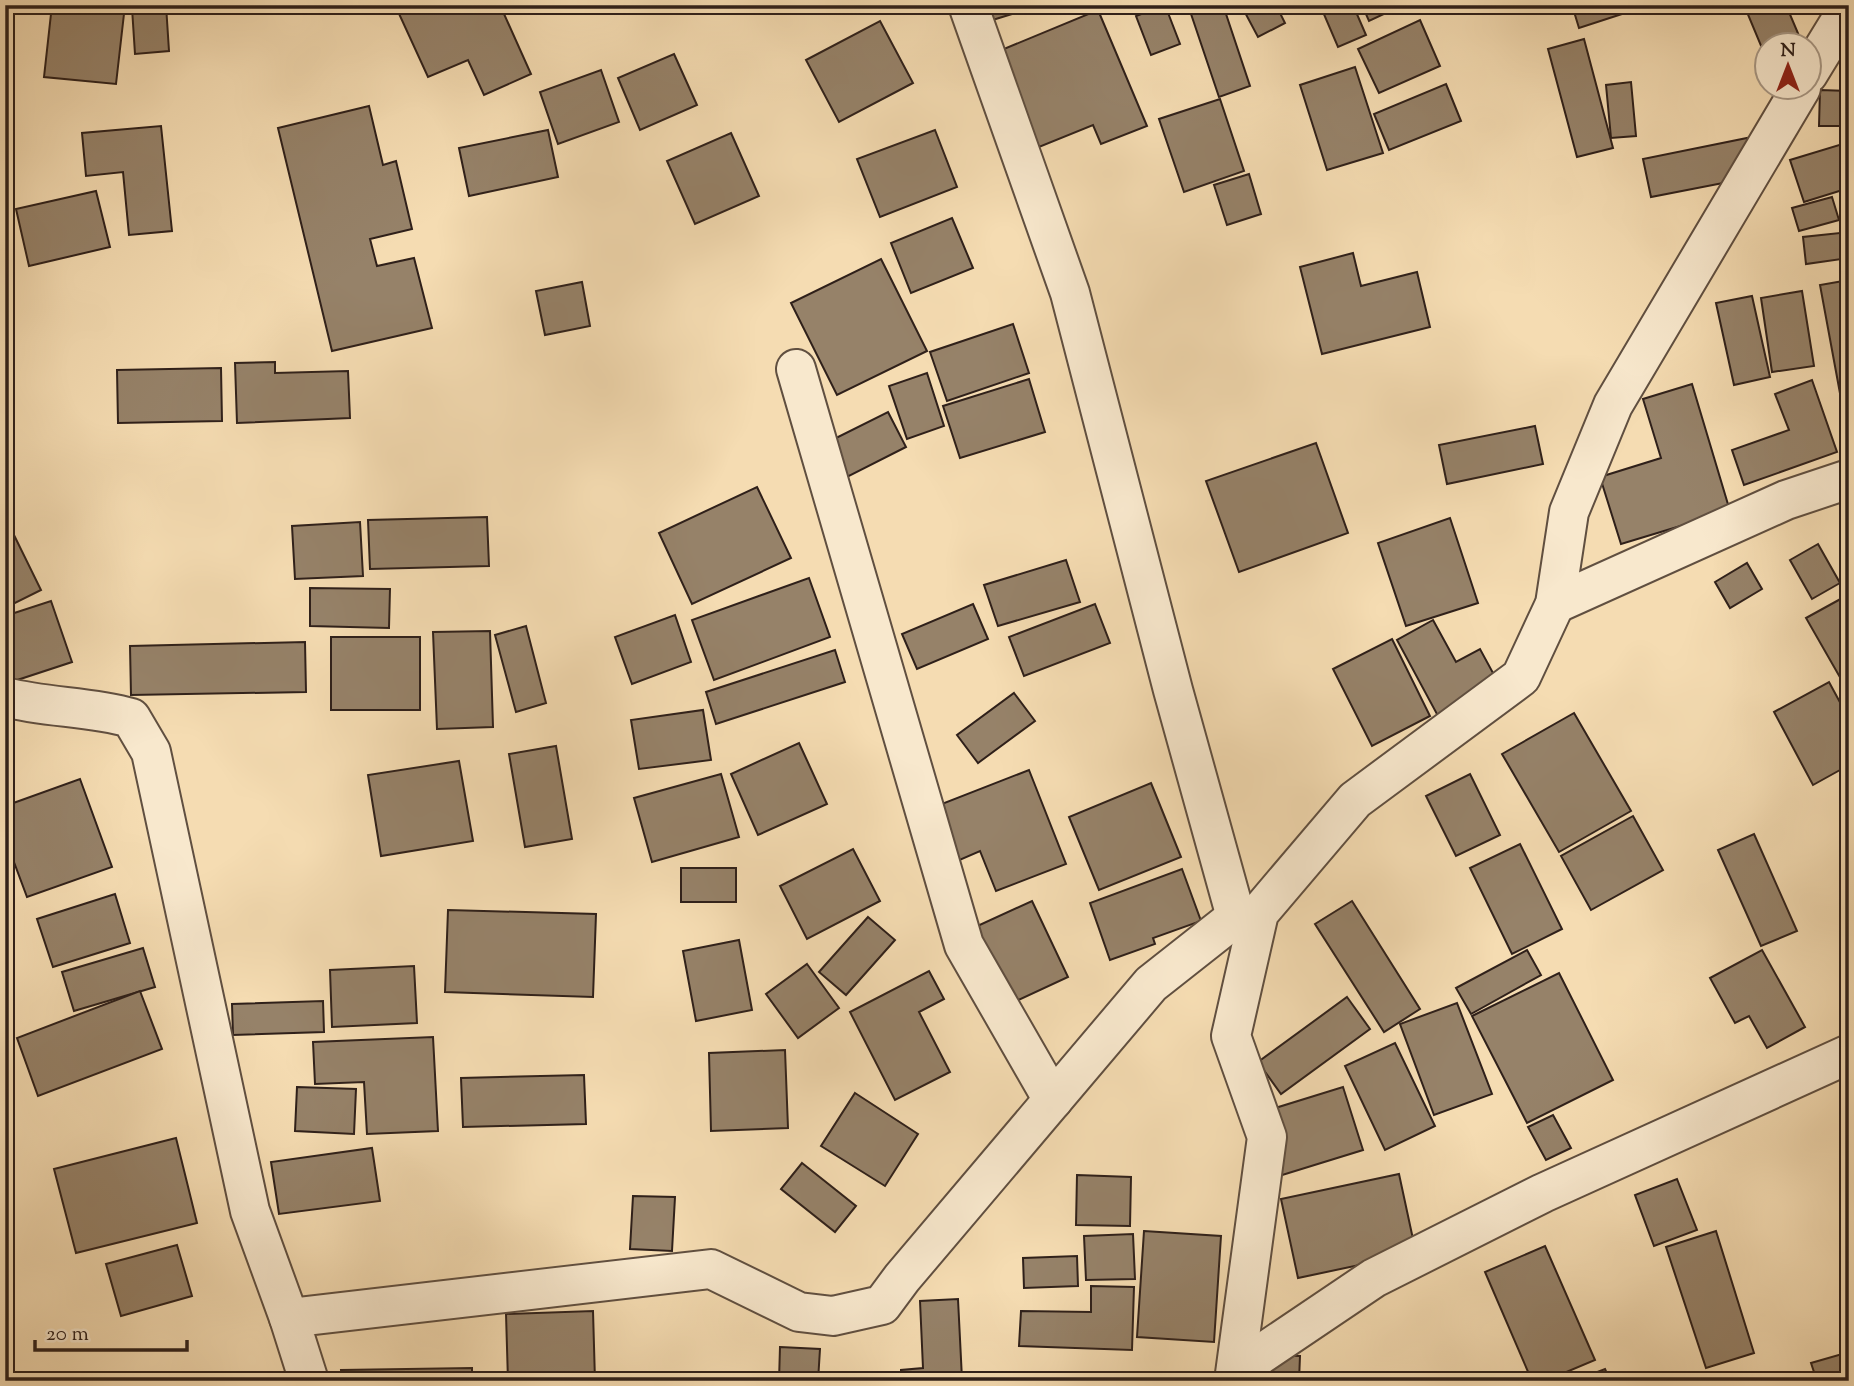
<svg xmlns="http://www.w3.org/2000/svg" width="1854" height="1386" font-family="'Sorts Mill Goudy',serif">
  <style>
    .building { fill: #968269; stroke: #2f201a; stroke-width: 2 }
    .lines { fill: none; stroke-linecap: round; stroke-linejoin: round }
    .minor-casing { stroke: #604f40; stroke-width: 42 }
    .minor { stroke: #f8e8cd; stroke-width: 38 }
  </style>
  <rect width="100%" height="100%" fill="#f5dcb2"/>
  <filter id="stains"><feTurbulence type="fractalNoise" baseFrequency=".00286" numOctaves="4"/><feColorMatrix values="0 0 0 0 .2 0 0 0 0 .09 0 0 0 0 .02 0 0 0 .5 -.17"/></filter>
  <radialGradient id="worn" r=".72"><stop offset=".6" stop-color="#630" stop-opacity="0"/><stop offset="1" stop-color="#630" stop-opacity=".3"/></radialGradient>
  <g class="building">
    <path d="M 52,5 L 125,5 L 116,84 L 44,77 Z"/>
    <path d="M 166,5 L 169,51 L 135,54 L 132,8 Z"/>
    <path d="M 395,5 L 500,5 L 531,74 L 484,95 L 468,60 L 428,77 Z"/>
    <path d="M 978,5 L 1041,5 L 983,23 Z"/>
    <path d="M 1165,5 L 1180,44 L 1151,55 L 1136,16 Z"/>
    <path d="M 1188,5 L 1223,5 L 1250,86 L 1219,97 Z"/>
    <path d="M 1241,5 L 1276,5 L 1285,23 L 1258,37 Z"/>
    <path d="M 1320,5 L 1353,5 L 1366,35 L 1338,47 Z"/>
    <path d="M 1362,5 L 1403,5 L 1369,21 Z"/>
    <path d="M 1572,5 L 1626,5 L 1628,12 L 1579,28 Z"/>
    <path d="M 1744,5 L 1786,5 L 1800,38 L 1782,46 L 1766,46 L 1766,52 L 1764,53 Z"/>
    <path d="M 1098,10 L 1147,126 L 1101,144 L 1093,125 L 1039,147 L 999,51 Z"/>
    <path d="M 1420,20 L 1440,66 L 1379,93 L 1358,49 Z"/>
    <path d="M 880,21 L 913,83 L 839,122 L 806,60 Z"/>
    <path d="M 1584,39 L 1613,148 L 1577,157 L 1548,49 Z"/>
    <path d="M 674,54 L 697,105 L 640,130 L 618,78 Z"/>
    <path d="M 1355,67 L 1383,153 L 1327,170 L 1300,85 Z"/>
    <path d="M 601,70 L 619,122 L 558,144 L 540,92 Z"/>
    <path d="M 1631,82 L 1636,136 L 1611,138 L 1606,85 Z"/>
    <path d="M 1446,84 L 1461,121 L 1389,150 L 1374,114 Z"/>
    <path d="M 1820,90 L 1849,91 L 1849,126 L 1819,126 Z"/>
    <path d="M 1220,99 L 1244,171 L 1184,192 L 1159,119 Z"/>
    <path d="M 369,106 L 383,165 L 396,161 L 412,229 L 370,239 L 377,266 L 414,258 L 432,328 L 332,351 L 278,128 Z"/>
    <path d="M 161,126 L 172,231 L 129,235 L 123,172 L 86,176 L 82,133 Z"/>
    <path d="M 548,130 L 558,177 L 469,196 L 459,148 Z"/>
    <path d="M 935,130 L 957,187 L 880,217 L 857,159 Z"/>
    <path d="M 731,133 L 759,196 L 695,224 L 667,161 Z"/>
    <path d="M 1747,138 L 1754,177 L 1651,197 L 1643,159 Z"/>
    <path d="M 1849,142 L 1849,188 L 1804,202 L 1790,160 Z"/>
    <path d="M 1249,174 L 1261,214 L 1227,225 L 1214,185 Z"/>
    <path d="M 96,191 L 110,247 L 29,266 L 16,209 Z"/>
    <path d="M 1832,197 L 1839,220 L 1799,231 L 1792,208 Z"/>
    <path d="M 952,218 L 973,268 L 911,293 L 891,243 Z"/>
    <path d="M 1849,232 L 1849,258 L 1806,264 L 1803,237 Z"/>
    <path d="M 1353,253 L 1361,286 L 1417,272 L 1430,327 L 1322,354 L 1300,267 Z"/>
    <path d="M 881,259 L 927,351 L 837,395 L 791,303 Z"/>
    <path d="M 1849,280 L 1849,403 L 1842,404 L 1820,285 Z"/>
    <path d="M 582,282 L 590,326 L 545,335 L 536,291 Z"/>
    <path d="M 1802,291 L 1814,366 L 1772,372 L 1761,298 Z"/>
    <path d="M 1752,296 L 1770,377 L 1734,385 L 1716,303 Z"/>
    <path d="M 1013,324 L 1029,373 L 947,401 L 930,352 Z"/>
    <path d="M 275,362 L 275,373 L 348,371 L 350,418 L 237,423 L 235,363 Z"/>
    <path d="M 221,368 L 222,421 L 118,423 L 117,370 Z"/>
    <path d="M 927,373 L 944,426 L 907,439 L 889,386 Z"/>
    <path d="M 1029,379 L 1045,432 L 960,458 L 943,406 Z"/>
    <path d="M 1812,380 L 1837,452 L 1744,485 L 1732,450 L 1789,430 L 1775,394 Z"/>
    <path d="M 1692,384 L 1730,511 L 1621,544 L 1600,477 L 1661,458 L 1643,399 Z"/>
    <path d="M 888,412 L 906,447 L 845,478 L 828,442 Z"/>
    <path d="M 1535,426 L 1543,464 L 1447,484 L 1439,445 Z"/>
    <path d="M 1316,443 L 1348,533 L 1239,572 L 1206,481 Z"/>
    <path d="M 757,487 L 791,558 L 692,604 L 659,533 Z"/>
    <path d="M 487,517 L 489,566 L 370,569 L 368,520 Z"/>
    <path d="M 1450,518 L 1478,603 L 1406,626 L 1378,543 Z"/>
    <path d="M 360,522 L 363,576 L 295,579 L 292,526 Z"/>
    <path d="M 12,531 L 41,590 L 5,608 L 5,534 Z"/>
    <path d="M 1818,544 L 1840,583 L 1812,599 L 1790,560 Z"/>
    <path d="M 1066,560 L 1080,602 L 998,626 L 984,585 Z"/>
    <path d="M 1747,563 L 1762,589 L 1730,608 L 1715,582 Z"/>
    <path d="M 809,578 L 830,637 L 714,680 L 692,620 Z"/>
    <path d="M 310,588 L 390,589 L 389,628 L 310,626 Z"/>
    <path d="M 1846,596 L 1849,602 L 1849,693 L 1806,618 Z"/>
    <path d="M 51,601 L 72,662 L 5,684 L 5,616 Z"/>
    <path d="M 973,604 L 988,639 L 917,669 L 902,634 Z"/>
    <path d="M 1095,604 L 1110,643 L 1024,676 L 1009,637 Z"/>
    <path d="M 675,615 L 691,662 L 632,684 L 615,637 Z"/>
    <path d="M 1433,620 L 1456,662 L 1480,649 L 1499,684 L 1438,716 L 1397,640 Z"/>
    <path d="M 526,626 L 546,703 L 516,712 L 495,635 Z"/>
    <path d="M 490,631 L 493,727 L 437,729 L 433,632 Z"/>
    <rect x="331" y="637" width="89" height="73"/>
    <path d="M 1392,639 L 1430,716 L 1372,746 L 1333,669 Z"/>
    <path d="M 305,642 L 306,692 L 131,695 L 130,646 Z"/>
    <path d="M 835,650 L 845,682 L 716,724 L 706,692 Z"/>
    <path d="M 1829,682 L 1849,719 L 1849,765 L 1813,785 L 1774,712 Z"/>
    <path d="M 1014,693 L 1035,721 L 978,763 L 957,735 Z"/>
    <path d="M 703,710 L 711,760 L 639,769 L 631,720 Z"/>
    <path d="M 1574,713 L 1631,811 L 1559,852 L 1502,754 Z"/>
    <path d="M 799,743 L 827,804 L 758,835 L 731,774 Z"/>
    <path d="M 556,746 L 572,839 L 525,847 L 509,754 Z"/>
    <path d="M 459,761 L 473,841 L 381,856 L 368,775 Z"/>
    <path d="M 1029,770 L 1066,864 L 996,891 L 980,851 L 955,862 L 934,807 Z"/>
    <path d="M 721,774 L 739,837 L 652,862 L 634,798 Z"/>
    <path d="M 1470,774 L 1500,835 L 1456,856 L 1426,796 Z"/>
    <path d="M 80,779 L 112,867 L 27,897 L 5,838 L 5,806 Z"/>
    <path d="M 1151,783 L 1181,857 L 1099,890 L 1069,817 Z"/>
    <path d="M 1633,816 L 1663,870 L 1591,910 L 1561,856 Z"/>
    <path d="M 1754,834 L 1797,931 L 1761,946 L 1718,850 Z"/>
    <path d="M 1520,844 L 1562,929 L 1512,954 L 1470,868 Z"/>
    <path d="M 853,849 L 880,901 L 807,939 L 780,886 Z"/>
    <rect x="681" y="868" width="55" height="34"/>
    <path d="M 1182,869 L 1201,921 L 1153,938 L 1155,944 L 1110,960 L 1090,903 Z"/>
    <path d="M 115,894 L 130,943 L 53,967 L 37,919 Z"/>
    <path d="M 1032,901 L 1068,977 L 1010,1004 L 973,928 Z"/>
    <path d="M 1352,901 L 1420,1009 L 1384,1032 L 1315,924 Z"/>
    <path d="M 448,910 L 596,914 L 593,997 L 445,992 Z"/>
    <path d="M 868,917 L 895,940 L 846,995 L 819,972 Z"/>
    <path d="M 739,940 L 752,1010 L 696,1021 L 683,951 Z"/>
    <path d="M 143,948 L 155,987 L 74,1011 L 62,972 Z"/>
    <path d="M 1527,950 L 1541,975 L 1471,1014 L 1456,988 Z"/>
    <path d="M 1762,950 L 1805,1027 L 1767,1048 L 1749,1016 L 1735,1023 L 1710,978 Z"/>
    <path d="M 807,964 L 839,1008 L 798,1038 L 766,994 Z"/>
    <path d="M 414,966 L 417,1023 L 332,1027 L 330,970 Z"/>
    <path d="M 929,971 L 944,999 L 919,1012 L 950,1072 L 895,1100 L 850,1012 Z"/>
    <path d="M 1559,973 L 1613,1080 L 1527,1123 L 1472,1016 Z"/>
    <path d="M 140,991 L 162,1049 L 38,1096 L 17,1038 Z"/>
    <path d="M 1347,997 L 1370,1029 L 1281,1094 L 1258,1062 Z"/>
    <path d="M 323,1001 L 324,1032 L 233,1035 L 232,1004 Z"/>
    <path d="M 1457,1003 L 1492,1094 L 1434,1115 L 1400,1024 Z"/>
    <path d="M 433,1037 L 438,1131 L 367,1134 L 364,1082 L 315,1084 L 313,1042 Z"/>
    <path d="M 1395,1043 L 1435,1126 L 1385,1150 L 1345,1066 Z"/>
    <path d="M 785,1050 L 788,1128 L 711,1131 L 709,1053 Z"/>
    <path d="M 584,1075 L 586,1124 L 463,1127 L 461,1078 Z"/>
    <path d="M 297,1087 L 356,1089 L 354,1134 L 295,1131 Z"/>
    <path d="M 1343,1087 L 1363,1150 L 1279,1176 L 1259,1113 Z"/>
    <path d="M 855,1093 L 918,1134 L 885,1186 L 821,1146 Z"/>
    <path d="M 1553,1115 L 1571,1148 L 1546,1160 L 1528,1127 Z"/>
    <path d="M 176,1138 L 197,1223 L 76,1253 L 54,1169 Z"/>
    <path d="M 372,1148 L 380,1201 L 279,1214 L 271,1162 Z"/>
    <path d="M 802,1163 L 856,1206 L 835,1232 L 781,1189 Z"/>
    <path d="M 1399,1174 L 1416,1253 L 1298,1278 L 1281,1199 Z"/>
    <path d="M 1077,1175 L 1131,1177 L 1130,1226 L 1076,1225 Z"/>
    <path d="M 1677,1179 L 1697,1230 L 1654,1246 L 1635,1195 Z"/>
    <path d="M 633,1196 L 675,1197 L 672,1251 L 630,1249 Z"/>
    <path d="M 1144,1231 L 1221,1236 L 1214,1342 L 1137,1337 Z"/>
    <path d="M 1716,1231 L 1754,1353 L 1706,1368 L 1666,1247 Z"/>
    <path d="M 1133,1234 L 1135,1279 L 1086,1280 L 1084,1236 Z"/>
    <path d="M 177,1245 L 192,1296 L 121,1316 L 106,1264 Z"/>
    <path d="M 1545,1246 L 1595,1360 L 1545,1381 L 1532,1381 L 1485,1272 Z"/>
    <path d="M 1077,1256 L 1078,1286 L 1024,1288 L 1023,1258 Z"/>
    <path d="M 1091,1286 L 1134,1287 L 1132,1350 L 1019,1346 L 1021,1311 L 1091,1312 Z"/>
    <path d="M 958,1299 L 962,1379 L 968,1381 L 901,1381 L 901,1370 L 923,1368 L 920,1301 Z"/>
    <path d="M 593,1311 L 595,1381 L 508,1381 L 506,1314 Z"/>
    <path d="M 780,1347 L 820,1349 L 818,1381 L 779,1381 Z"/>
    <path d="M 1849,1352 L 1849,1381 L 1817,1381 L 1811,1363 Z"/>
    <path d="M 1271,1355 L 1300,1356 L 1299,1381 L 1270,1381 Z"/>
    <path d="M 472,1368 L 472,1381 L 342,1381 L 341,1370 Z"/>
    <path d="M 1605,1369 L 1610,1381 L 1574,1381 Z"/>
    <path d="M 879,1373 L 880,1381 L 842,1381 L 841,1377 Z"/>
  </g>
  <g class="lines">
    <defs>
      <g id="minor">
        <path d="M 968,5 L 1070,293 L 1173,690 L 1236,917"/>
        <path d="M 1808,74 L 1849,7"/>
        <path d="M 796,369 L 964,945 L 1053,1100"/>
        <path d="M 1555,604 L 1786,500 L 1849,479"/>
        <path d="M 5,697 C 47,708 90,706 131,718 L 151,752 L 250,1211 L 289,1318"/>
        <path d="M 1236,1371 L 1374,1278 L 1543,1193 L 1849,1054"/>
        <path d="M 309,1381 L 289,1318 L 711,1269 L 799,1312 L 833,1316 L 882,1305 L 902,1278 L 1151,984 L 1236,917 L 1259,913"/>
        <path d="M 1234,1381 L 1267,1137 L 1231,1036 L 1259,913 L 1355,800 L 1521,677 L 1555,604 L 1569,512 L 1613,405 L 1801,88"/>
      </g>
    </defs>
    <use href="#minor" class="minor-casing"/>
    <use href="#minor" class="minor"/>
  </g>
  <rect width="1854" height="1386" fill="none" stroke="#f5dcb2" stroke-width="28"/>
  <rect x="7" y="7" width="1840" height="1372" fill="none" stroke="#2f201a" stroke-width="3.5"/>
  <rect x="14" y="14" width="1826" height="1358" fill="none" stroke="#2f201a" stroke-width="2"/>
  <g transform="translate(1788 66)"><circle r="33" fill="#f8e8cd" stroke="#a89885" stroke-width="2"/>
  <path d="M0-5L12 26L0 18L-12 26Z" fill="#8f2418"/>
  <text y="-10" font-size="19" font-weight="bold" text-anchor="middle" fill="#2f201a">N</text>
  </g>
  <path d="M35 1340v10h152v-10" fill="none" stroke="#2f201a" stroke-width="3.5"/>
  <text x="46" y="1340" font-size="21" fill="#2f201a" stroke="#f8e8cd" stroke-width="5" paint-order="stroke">20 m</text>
  <rect width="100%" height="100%" filter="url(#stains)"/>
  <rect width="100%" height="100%" fill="url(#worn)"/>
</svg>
